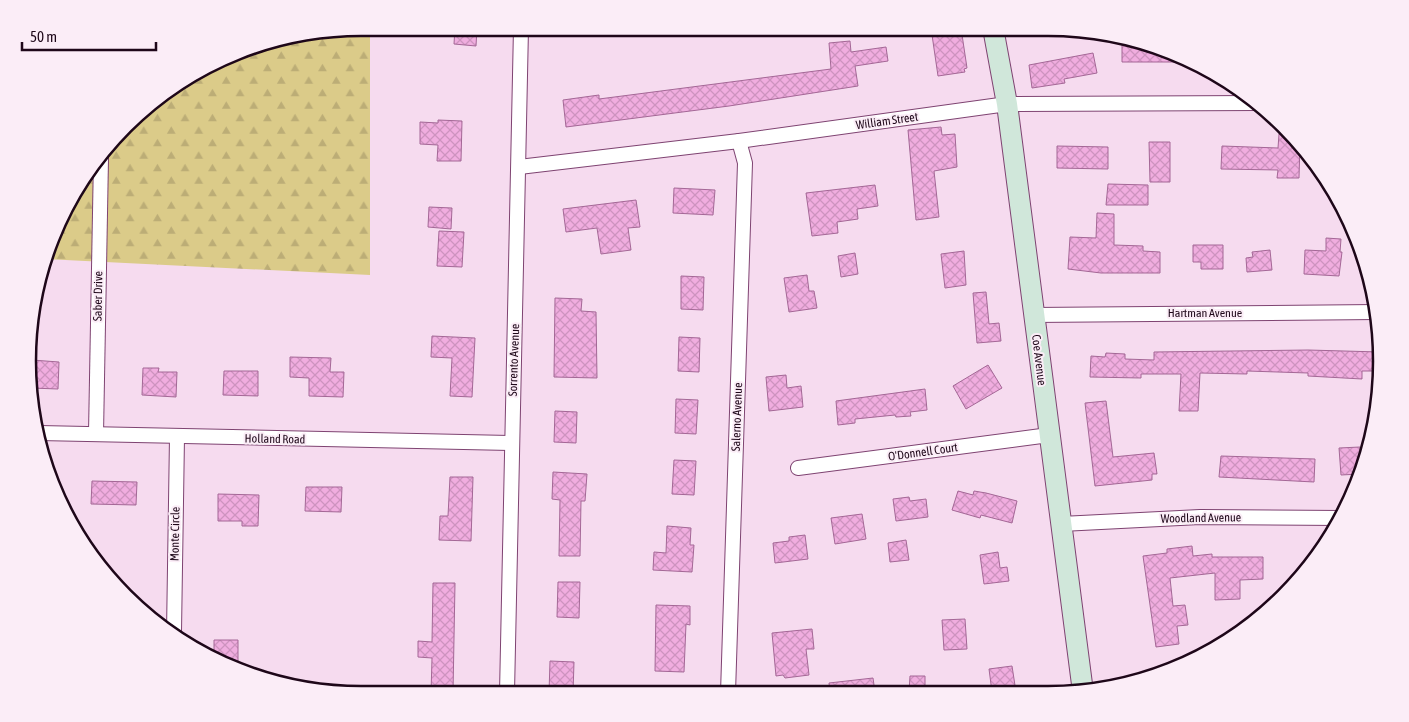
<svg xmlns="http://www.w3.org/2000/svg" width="1409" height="722" font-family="'Asap Condensed',sans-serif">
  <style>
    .forest { fill: url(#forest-firs) }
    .building { fill: url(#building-cross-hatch); stroke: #a46796 }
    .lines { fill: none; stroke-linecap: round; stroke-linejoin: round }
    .street-casing { stroke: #7e4371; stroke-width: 16 }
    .secondary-casing { stroke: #7e4371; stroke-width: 22 }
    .street { stroke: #fff; stroke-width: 14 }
    .secondary { stroke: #d0e7da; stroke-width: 20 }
    .labels { text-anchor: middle; stroke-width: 4; stroke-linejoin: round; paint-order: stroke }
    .street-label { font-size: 12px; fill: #1e0719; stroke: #fbedf7 }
    .rim { fill: none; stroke: #1e0719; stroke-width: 2.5 }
  </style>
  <defs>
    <pattern id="forest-firs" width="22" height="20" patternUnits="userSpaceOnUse" patternTransform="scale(1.25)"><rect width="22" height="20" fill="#dbcb89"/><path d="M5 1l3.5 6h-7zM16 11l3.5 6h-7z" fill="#bcad76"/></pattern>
    <pattern id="building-cross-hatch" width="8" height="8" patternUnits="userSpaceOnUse" patternTransform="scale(1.25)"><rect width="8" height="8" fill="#f0addf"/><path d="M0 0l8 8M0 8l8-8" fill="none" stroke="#cd93bf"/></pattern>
  </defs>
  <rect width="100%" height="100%" fill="#f6dbef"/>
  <path class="forest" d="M 361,28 L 370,28 L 370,275 L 45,259 L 53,233 L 84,176 L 158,97 L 254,45 Z"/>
  <g class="building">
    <path d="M 455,28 L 477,28 L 476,46 L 454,44 Z"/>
    <path d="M 931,28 L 961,28 L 967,68 L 964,69 L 965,72 L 938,76 Z"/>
    <path d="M 1122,37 L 1134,39 L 1193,62 L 1122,62 Z"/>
    <path d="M 850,41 L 851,52 L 886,47 L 888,61 L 855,66 L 858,86 L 729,106 L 566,127 L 563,100 L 599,95 L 599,99 L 831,69 L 829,43 Z"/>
    <path d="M 1093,53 L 1097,73 L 1064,79 L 1065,83 L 1032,88 L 1029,65 Z"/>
    <path d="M 438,120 L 462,121 L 461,161 L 437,161 L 438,145 L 420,144 L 420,122 L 438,123 Z"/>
    <path d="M 941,127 L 942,135 L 955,134 L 957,167 L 934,171 L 939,217 L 916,220 L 908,130 Z"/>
    <path d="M 1279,134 L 1291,134 L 1300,142 L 1299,178 L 1277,178 L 1278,170 L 1221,169 L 1222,146 L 1278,148 Z"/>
    <path d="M 1149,142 L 1170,142 L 1170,182 L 1150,182 Z"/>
    <path d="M 1057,146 L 1108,147 L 1108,169 L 1057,168 Z"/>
    <path d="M 1108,184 L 1148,185 L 1148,205 L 1106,205 Z"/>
    <path d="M 875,185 L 878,206 L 857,209 L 858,219 L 837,222 L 838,233 L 812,236 L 806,193 Z"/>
    <path d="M 674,188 L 715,190 L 713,215 L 673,213 Z"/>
    <path d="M 636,200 L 640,227 L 628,228 L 631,250 L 601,254 L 597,228 L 566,232 L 563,209 Z"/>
    <path d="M 429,207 L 452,208 L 451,229 L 428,227 Z"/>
    <path d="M 1097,213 L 1114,214 L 1114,245 L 1143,246 L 1143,251 L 1160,252 L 1160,273 L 1101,273 L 1068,269 L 1070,237 L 1096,238 Z"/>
    <path d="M 439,231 L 464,232 L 462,267 L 437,266 Z"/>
    <path d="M 1326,238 L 1341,239 L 1340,252 L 1342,252 L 1339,276 L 1304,274 L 1305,250 L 1326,251 Z"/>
    <path d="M 1193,245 L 1223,245 L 1223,269 L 1201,269 L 1201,262 L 1193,262 Z"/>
    <path d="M 1270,250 L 1272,270 L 1247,272 L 1246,258 L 1253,257 L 1252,252 Z"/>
    <path d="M 964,251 L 966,285 L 945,288 L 941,254 Z"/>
    <path d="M 855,253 L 858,274 L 841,277 L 838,256 Z"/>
    <path d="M 807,275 L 809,291 L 814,291 L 817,308 L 789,312 L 784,278 Z"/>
    <path d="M 681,276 L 704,277 L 703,310 L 681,309 Z"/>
    <path d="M 986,292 L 989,324 L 999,323 L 1001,341 L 977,343 L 973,293 Z"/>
    <path d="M 555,298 L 582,299 L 581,311 L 596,312 L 597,378 L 554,377 Z"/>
    <path d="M 432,336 L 475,338 L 472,397 L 450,396 L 452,358 L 431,357 Z"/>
    <path d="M 679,337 L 700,338 L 699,372 L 678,371 Z"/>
    <path d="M 1308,350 L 1380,352 L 1380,371 L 1362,371 L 1362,379 L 1308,376 L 1308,373 L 1247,371 L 1247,374 L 1200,373 L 1198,411 L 1179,411 L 1181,374 L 1141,374 L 1141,378 L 1090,377 L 1091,356 L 1105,357 L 1106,353 L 1125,354 L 1125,359 L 1154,360 L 1154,352 Z"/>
    <path d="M 290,357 L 331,358 L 330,372 L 344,372 L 343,397 L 309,396 L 309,378 L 290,377 Z"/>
    <path d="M 32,360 L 59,362 L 58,389 L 31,388 Z"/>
    <path d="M 988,365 L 1002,388 L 966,409 L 953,386 Z"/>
    <path d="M 143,368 L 159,368 L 158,372 L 177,372 L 176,397 L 142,395 Z"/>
    <path d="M 224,371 L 258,371 L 258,396 L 223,395 Z"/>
    <path d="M 786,375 L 787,388 L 801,386 L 803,407 L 769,411 L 766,377 Z"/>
    <path d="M 925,389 L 927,410 L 910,412 L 911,416 L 896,417 L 895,415 L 855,419 L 855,423 L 838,425 L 836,401 Z"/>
    <path d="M 676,399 L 698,400 L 696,434 L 675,433 Z"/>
    <path d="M 1106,401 L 1113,457 L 1154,453 L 1157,474 L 1152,474 L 1152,480 L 1095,486 L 1085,403 Z"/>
    <path d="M 555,411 L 577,412 L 576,443 L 554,442 Z"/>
    <path d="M 1360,447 L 1360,450 L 1369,450 L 1360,474 L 1341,475 L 1339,448 Z"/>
    <path d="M 1221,456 L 1315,459 L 1314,482 L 1219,477 Z"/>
    <path d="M 674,460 L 696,461 L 694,495 L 672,494 Z"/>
    <path d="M 553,472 L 587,474 L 585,501 L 581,501 L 580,556 L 559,556 L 560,500 L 552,499 Z"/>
    <path d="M 450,477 L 473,477 L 471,541 L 439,540 L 440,516 L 448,516 Z"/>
    <path d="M 92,481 L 137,482 L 136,505 L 91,504 Z"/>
    <path d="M 306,487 L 342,487 L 341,512 L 305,511 Z"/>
    <path d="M 958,491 L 973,495 L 974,491 L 986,493 L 1017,501 L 1012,523 L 981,515 L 980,518 L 952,510 Z"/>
    <path d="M 218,494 L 259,495 L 258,526 L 242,526 L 242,521 L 218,521 Z"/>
    <path d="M 909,497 L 910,501 L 926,499 L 928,517 L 896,521 L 893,499 Z"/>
    <path d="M 862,514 L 866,539 L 835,544 L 831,518 Z"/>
    <path d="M 667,526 L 691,528 L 690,545 L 694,545 L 692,572 L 653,570 L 654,552 L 666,553 Z"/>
    <path d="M 805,535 L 808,559 L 775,563 L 773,543 L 789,541 L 789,537 Z"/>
    <path d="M 906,540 L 909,560 L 890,562 L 888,543 Z"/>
    <path d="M 1192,546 L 1193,556 L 1212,554 L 1212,557 L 1263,557 L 1263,579 L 1240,580 L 1240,599 L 1215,600 L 1215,573 L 1170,578 L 1173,606 L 1185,605 L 1188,625 L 1177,626 L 1179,644 L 1156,647 L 1143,556 L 1167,553 L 1167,549 Z"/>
    <path d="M 998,552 L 1000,568 L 1007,567 L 1009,581 L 984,584 L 980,555 Z"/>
    <path d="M 558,582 L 580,582 L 579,618 L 557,617 Z"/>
    <path d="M 433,583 L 455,583 L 453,693 L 431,694 L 432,658 L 418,657 L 418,641 L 432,642 Z"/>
    <path d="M 656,605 L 690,606 L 690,625 L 686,624 L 684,672 L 655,671 Z"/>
    <path d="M 965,619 L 967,649 L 944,650 L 942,620 Z"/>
    <path d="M 812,629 L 814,649 L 806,649 L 809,675 L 785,678 L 783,675 L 776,676 L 772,633 Z"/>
    <path d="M 214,640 L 238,640 L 238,669 L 214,660 Z"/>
    <path d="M 550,661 L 574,662 L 573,693 L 549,693 Z"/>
    <path d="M 1012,666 L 1016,692 L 992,692 L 989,669 Z"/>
    <path d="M 910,676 L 925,676 L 925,692 L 909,692 Z"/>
    <path d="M 873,678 L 875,692 L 830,692 L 829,683 Z"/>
  </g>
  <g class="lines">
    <defs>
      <g id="street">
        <path d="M 519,167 L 739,141 L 1007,104 L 1258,103"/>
        <path d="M 1033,315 L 1377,312"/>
        <path d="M 39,433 L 512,443"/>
        <path d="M 96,434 L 101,158"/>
        <path d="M 798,468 L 1049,435"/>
        <path d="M 1061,524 L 1200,517 L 1341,518"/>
        <path d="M 174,632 L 177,437"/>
        <path d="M 507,693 L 521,28"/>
        <path d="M 728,693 L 745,163 L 739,141"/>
      </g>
      <path id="secondary" d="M 993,28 L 1007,104 L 1083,692"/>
    </defs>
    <use href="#street" class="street-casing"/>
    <use href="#secondary" class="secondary-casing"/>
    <use href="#street" class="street"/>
    <use href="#secondary" class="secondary"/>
  </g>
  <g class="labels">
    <g class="street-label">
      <text transform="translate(887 121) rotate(-8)" y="4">William Street</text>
      <text transform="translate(98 296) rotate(-89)" y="4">Saber Drive</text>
      <text x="1205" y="317">Hartman Avenue</text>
      <text transform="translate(514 360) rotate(-88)" y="4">Sorrento Avenue</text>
      <text transform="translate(1039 360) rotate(83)" y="4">Coe Avenue</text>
      <text transform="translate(737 417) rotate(-88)" y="4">Salerno Avenue</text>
      <text transform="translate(275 439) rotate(1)" y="4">Holland Road</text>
      <text transform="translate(923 452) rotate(-8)" y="4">O'Donnell Court</text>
      <text transform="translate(1201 518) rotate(-1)" y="4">Woodland Avenue</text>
      <text transform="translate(175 534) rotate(-89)" y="4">Monte Circle</text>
    </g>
  </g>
  <path d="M0 0H1409V722H0ZM361 36H1048A325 325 0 0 1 1373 361V361A325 325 0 0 1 1048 686H361A325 325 0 0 1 36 361V361A325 325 0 0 1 361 36Z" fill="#fbedf7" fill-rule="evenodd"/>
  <path class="rim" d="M361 36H1048A325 325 0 0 1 1373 361V361A325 325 0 0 1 1048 686H361A325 325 0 0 1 36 361V361A325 325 0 0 1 361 36Z"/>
  <path d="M22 42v8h134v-8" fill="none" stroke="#1e0719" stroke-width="2.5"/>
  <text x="30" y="42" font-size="15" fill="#1e0719" stroke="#fbedf7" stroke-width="4" paint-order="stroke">50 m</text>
</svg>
